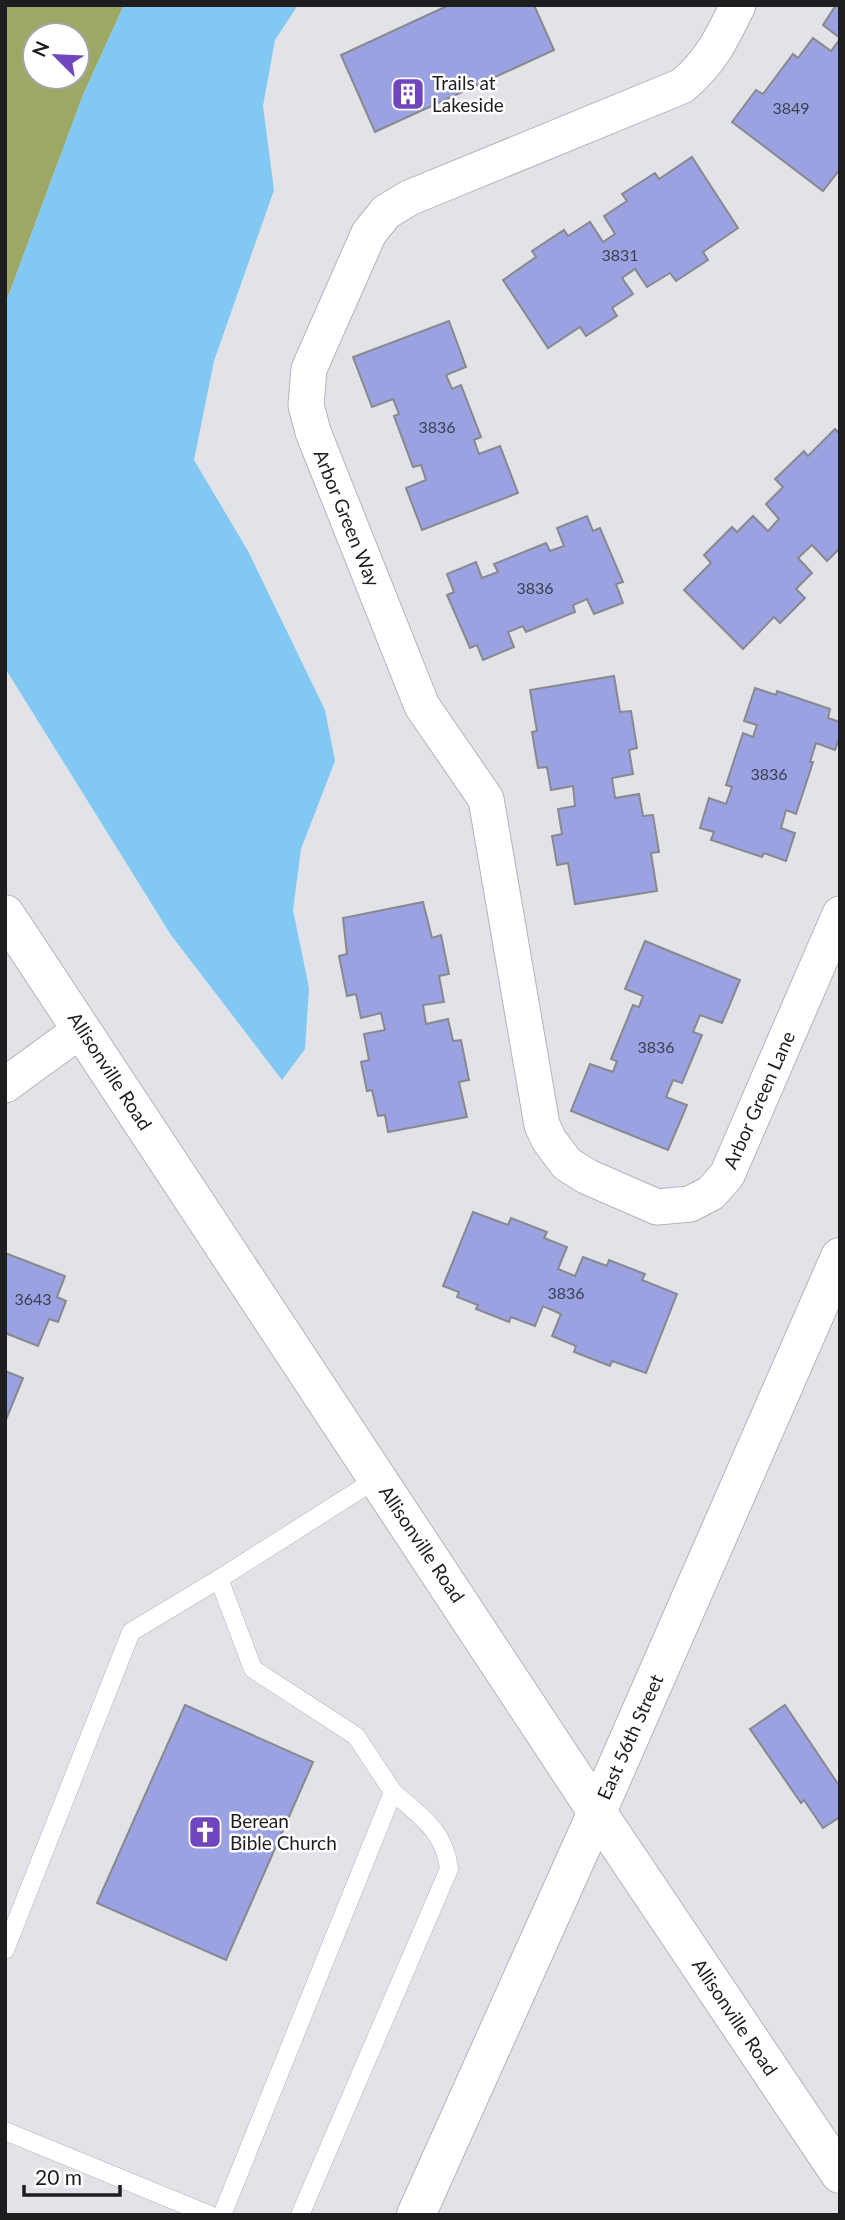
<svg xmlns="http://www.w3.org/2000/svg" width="845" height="2220" font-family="Lato,sans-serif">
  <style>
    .forest { fill: #9da864; fill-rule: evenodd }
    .water { fill: #81c8f2 }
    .building { fill: #9ba2e2; stroke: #88888d; stroke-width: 2 }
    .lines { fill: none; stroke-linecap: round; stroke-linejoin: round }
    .lane-casing { stroke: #b3b4b9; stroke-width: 19 }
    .street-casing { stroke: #b3b4b9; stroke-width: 37 }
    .secondary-casing { stroke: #b3b4b9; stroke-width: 40 }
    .lane { stroke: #fff; stroke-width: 18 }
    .street { stroke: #fff; stroke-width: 35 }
    .secondary { stroke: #fff; stroke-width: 38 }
    .labels { text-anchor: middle; stroke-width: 5; stroke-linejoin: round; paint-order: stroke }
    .number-label { font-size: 16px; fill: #3d3f50 }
    .poi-label { font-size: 19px; fill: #1e1e20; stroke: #fff; text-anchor: start }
    .street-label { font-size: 19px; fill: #1e1e20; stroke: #fff }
  </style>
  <rect width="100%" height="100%" fill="#e2e3e9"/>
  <path class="forest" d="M 5,5 L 124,5 L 83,95 L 5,305 ZM 35,35 L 77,35 L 77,77 L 35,77 Z"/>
  <path class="water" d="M 124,5 L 298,5 L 275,40 L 263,106 L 274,190 L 214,361 L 194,460 L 248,551 L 325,710 L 335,761 L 301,849 L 293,910 L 309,988 L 305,1049 L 282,1080 L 171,935 L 5,668 L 5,305 L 83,95 Z"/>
  <g class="building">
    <path d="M 449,5 L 534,5 L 554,50 L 375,132 L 341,55 Z"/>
    <path d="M 836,5 L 840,5 L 840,38 L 823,25 Z"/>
    <path d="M 813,38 L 831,51 L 840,39 L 840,169 L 823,191 L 732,122 L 756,90 L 763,94 L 793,54 L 798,58 Z"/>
    <path d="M 692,157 L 738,228 L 703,252 L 708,260 L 676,281 L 670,273 L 647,287 L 635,269 L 622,278 L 633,294 L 612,308 L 617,316 L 586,336 L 580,327 L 548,348 L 503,280 L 536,257 L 532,251 L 564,230 L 568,236 L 590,222 L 603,242 L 615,234 L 604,216 L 627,201 L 622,194 L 655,173 L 659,179 Z"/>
    <path d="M 449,321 L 466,367 L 446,375 L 452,389 L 461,385 L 481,437 L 474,440 L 479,454 L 500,446 L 518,493 L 422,530 L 406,488 L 426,480 L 421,465 L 413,467 L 394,416 L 399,414 L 393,399 L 372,407 L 353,357 Z"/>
    <path d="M 835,429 L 840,434 L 840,548 L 827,561 L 812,545 L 798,558 L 812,573 L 796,589 L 805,598 L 780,623 L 774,617 L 743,649 L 684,590 L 711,563 L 704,555 L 732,527 L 737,532 L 753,516 L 768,531 L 779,519 L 766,504 L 783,487 L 775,479 L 804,451 L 808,456 Z"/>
    <path d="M 587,516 L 593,531 L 600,528 L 623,582 L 616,584 L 623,603 L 594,614 L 587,599 L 573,605 L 575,612 L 526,632 L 523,626 L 508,632 L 514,647 L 483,660 L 477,645 L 470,648 L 447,595 L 454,592 L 447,574 L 476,562 L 482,578 L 498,572 L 494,564 L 546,543 L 550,551 L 564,546 L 557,528 Z"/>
    <path d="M 614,676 L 620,712 L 631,711 L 637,748 L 629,750 L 633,774 L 612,778 L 615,798 L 639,794 L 643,816 L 653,815 L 659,852 L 651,853 L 657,891 L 575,904 L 568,863 L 557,865 L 552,836 L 562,834 L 558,809 L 575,806 L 573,786 L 551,790 L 547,767 L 538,768 L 532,732 L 537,731 L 530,690 Z"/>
    <path d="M 755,688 L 776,695 L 777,691 L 830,709 L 828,718 L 840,722 L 840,736 L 835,750 L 816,743 L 810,762 L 813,762 L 796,814 L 786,810 L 781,828 L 795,833 L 786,861 L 764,853 L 762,857 L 711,840 L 714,832 L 700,828 L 709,798 L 726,804 L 732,787 L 726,785 L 743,733 L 753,737 L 757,725 L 744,721 Z"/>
    <path d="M 423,902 L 432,938 L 441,935 L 449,974 L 439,976 L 444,1002 L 423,1005 L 426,1024 L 448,1019 L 453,1041 L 461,1040 L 469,1080 L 459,1082 L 467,1117 L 388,1132 L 385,1115 L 378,1116 L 372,1090 L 367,1091 L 361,1062 L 369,1060 L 364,1034 L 385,1030 L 381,1013 L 361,1018 L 356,994 L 347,996 L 339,956 L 347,954 L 343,918 Z"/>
    <path d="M 645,941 L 740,980 L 722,1023 L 700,1015 L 693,1032 L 702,1035 L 682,1083 L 673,1080 L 666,1097 L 687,1105 L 668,1150 L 571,1111 L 590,1064 L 613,1072 L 617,1061 L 611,1059 L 633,1005 L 639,1007 L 643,996 L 625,989 Z"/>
    <path d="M 473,1212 L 508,1225 L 511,1218 L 547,1232 L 544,1238 L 567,1247 L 558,1269 L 575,1276 L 583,1257 L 607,1266 L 609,1260 L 645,1274 L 642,1280 L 677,1294 L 646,1373 L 612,1361 L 610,1366 L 574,1352 L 576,1346 L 552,1336 L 561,1314 L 543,1306 L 535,1326 L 511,1317 L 509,1322 L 476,1309 L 478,1305 L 457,1297 L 459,1292 L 443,1286 Z"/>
    <path d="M 5,1253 L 65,1276 L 57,1297 L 66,1301 L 58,1322 L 49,1319 L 38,1346 L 5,1333 Z"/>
    <path d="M 5,1371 L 23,1378 L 5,1422 Z"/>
    <path d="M 185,1705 L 313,1762 L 226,1960 L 97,1903 Z"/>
    <path d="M 785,1705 L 840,1787 L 840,1817 L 823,1828 L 804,1800 L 801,1803 L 750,1729 Z"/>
  </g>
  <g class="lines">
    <defs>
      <g id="lane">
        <path d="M 5,1950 L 131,1632 L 219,1579"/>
        <path d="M 5,2131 L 210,2215"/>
        <path d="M 222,2215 L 393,1792 L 356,1736 L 253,1669 L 219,1579 L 378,1478"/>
        <path d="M 300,2215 L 449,1869 C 445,1831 420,1816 393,1792"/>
      </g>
      <g id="street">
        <path d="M 738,5 C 722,38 711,62 682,86 L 409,198 L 386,212 L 369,233 L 309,369 L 306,405 L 313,432 L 422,706 L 486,799 L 542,1125 L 549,1140 L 567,1164 L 588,1177 L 657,1207 L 690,1204 L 711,1193 L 727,1175 L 840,914"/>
        <path d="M 5,1085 L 82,1029"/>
      </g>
      <g id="secondary">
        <path d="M 5,914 L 597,1812 L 840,2174"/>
        <path d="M 416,2215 L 597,1812 L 840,1257"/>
      </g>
    </defs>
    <use href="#lane" class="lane-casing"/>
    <use href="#street" class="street-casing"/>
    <use href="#secondary" class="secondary-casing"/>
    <use href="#lane" class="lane"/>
    <use href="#street" class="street"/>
    <use href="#secondary" class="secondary"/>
  </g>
  <defs>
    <symbol id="building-square" viewBox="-11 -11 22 22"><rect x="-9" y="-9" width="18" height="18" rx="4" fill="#7145bd" stroke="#fff"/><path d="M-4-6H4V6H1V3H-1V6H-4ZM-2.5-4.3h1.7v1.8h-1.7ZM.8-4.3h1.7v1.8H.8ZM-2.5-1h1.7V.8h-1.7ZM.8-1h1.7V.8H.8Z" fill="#fff"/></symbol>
    <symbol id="church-square" viewBox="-11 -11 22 22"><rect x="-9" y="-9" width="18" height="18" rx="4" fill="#7145bd" stroke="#fff"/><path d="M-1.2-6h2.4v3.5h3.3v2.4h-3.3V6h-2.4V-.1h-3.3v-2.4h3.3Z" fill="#fff"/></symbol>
  </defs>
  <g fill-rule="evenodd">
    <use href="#building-square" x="389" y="75" width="38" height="38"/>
    <use href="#church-square" x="186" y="1813" width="38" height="38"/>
  </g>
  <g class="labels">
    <g class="number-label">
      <text x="791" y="114">3849</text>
      <text x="620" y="261">3831</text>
      <text x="437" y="433">3836</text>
      <text x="535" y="594">3836</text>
      <text x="769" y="780">3836</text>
      <text x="656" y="1053">3836</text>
      <text x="566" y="1299">3836</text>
      <text x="33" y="1305">3643</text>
    </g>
    <g class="poi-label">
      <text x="432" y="90">Trails at<tspan x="432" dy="22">Lakeside</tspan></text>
      <text x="230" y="1828">Berean<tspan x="230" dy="22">Bible Church</tspan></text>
    </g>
    <g class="street-label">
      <text transform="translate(347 518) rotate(68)" y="7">Arbor Green Way</text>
      <text transform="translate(110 1071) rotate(57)" y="7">Allisonville Road</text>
      <text transform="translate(759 1100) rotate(-66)" y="7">Arbor Green Lane</text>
      <text transform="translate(422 1544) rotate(56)" y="7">Allisonville Road</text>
      <text transform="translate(630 1737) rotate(-66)" y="7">East 56th Street</text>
      <text transform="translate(735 2017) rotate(56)" y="7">Allisonville Road</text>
    </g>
  </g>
  <rect width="845" height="2220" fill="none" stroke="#1e1e20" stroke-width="14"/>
  <g transform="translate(56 56) rotate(294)"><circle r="33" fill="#ffffff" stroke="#a5a5a6" stroke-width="2"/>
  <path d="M0-5L12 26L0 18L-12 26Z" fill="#7145bd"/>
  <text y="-10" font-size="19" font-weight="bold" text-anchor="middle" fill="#1e1e20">N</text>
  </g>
  <path d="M24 2185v10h96v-10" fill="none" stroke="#1e1e20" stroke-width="3.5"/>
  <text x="35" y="2185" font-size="21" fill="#1e1e20" stroke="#ffffff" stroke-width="5" paint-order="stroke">20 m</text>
</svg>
